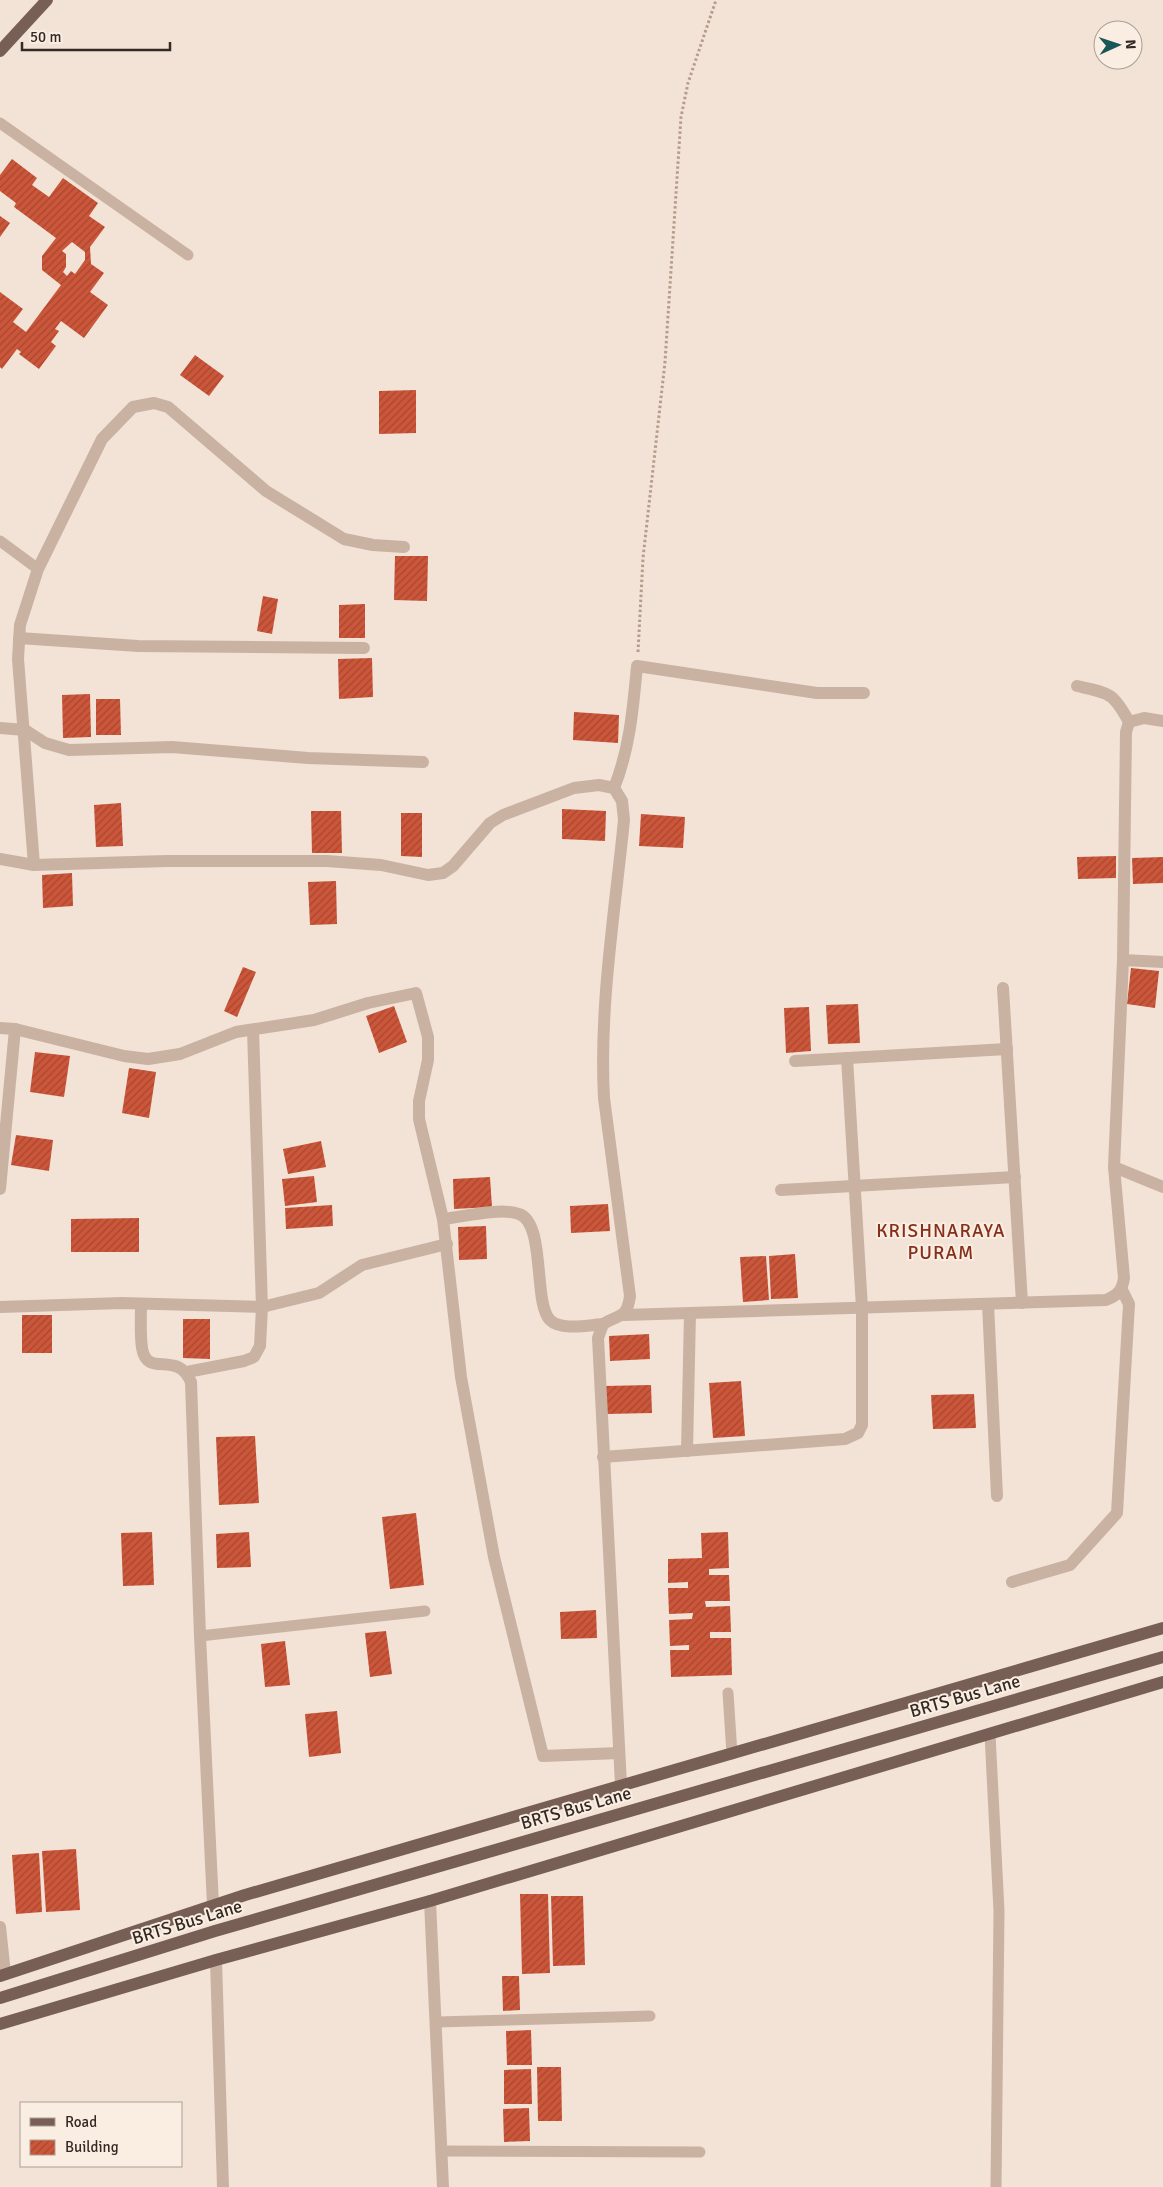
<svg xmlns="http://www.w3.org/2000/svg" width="1163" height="2187" font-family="Signika,sans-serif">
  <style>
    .building { fill: url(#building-hatch); fill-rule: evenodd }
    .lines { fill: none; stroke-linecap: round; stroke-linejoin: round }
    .path { stroke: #b69c8c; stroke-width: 3; stroke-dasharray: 2.5 2.5; stroke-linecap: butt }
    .service { stroke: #cab2a2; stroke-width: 11 }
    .minor { stroke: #cab2a2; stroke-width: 12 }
    .primary { stroke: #775f55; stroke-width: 12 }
    .labels { text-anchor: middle; stroke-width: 4; stroke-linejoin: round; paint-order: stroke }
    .street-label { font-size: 18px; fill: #342925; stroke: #faeee2 }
    .neighbourhood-label { font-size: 19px; letter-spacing: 1px; fill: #872f1a; stroke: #faeee2 }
  </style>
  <defs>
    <pattern id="building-hatch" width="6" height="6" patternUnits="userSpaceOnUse" patternTransform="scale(1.25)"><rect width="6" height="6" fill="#cc563a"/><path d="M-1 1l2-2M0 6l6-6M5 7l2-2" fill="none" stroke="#a64731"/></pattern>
  </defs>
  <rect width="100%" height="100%" fill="#f2e3d6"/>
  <g class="building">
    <path d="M 12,159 L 37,178 L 32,185 L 49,197 L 63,178 L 98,203 L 89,216 L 105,227 L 90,247 L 91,264 L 104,273 L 90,292 L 108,305 L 84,338 L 61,321 L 55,329 L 59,331 L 51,342 L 56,346 L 39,369 L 19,354 L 21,352 L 17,349 L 2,369 L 0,367 L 0,292 L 23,309 L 13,322 L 26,332 L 61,285 L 42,270 L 42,256 L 56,238 L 14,207 L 16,203 L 0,191 L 0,175 ZM 72,242 L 85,252 L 85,260 L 75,274 L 71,271 L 67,276 L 63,272 L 66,267 L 66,254 L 62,251 Z"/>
    <path d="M 0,216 L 10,223 L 0,237 Z"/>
    <path d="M 195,355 L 224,376 L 209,396 L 180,375 Z"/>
    <path d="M 416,390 L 416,433 L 379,434 L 379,391 Z"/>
    <path d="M 395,556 L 428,556 L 427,601 L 394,600 Z"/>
    <path d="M 263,596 L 278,599 L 272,634 L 257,631 Z"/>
    <path d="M 365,604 L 365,638 L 339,638 L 339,605 Z"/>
    <path d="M 372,658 L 373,697 L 339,699 L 338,659 Z"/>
    <path d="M 90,694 L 91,737 L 63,738 L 62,695 Z"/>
    <path d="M 96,699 L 120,699 L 121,735 L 96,735 Z"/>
    <path d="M 574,712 L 619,715 L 618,743 L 573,740 Z"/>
    <path d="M 121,803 L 123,846 L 96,847 L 94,805 Z"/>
    <path d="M 562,809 L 606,811 L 605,841 L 562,839 Z"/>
    <path d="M 311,811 L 341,811 L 342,853 L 312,853 Z"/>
    <path d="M 401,813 L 422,813 L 422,857 L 401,856 Z"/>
    <path d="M 641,814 L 685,817 L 683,848 L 639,846 Z"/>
    <path d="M 1116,856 L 1116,878 L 1078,879 L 1077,857 Z"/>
    <path d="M 1163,857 L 1163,883 L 1133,884 L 1132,858 Z"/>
    <path d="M 72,873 L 73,906 L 43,908 L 42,875 Z"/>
    <path d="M 336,881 L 337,924 L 310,925 L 308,882 Z"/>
    <path d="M 243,967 L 256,972 L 237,1017 L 224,1011 Z"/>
    <path d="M 1131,968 L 1159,971 L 1155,1008 L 1127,1004 Z"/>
    <path d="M 858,1004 L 860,1043 L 828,1044 L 826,1005 Z"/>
    <path d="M 394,1006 L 407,1042 L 379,1053 L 366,1016 Z"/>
    <path d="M 809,1007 L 811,1051 L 786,1053 L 784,1008 Z"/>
    <path d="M 35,1052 L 70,1056 L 64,1097 L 30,1092 Z"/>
    <path d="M 129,1068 L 156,1072 L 149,1118 L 122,1113 Z"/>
    <path d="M 16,1135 L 53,1140 L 49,1171 L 11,1165 Z"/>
    <path d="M 321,1141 L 326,1167 L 288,1174 L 283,1149 Z"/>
    <path d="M 314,1176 L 317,1202 L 285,1206 L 282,1179 Z"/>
    <path d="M 490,1177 L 492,1207 L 454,1209 L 453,1179 Z"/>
    <path d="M 608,1204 L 610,1231 L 571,1233 L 570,1206 Z"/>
    <path d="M 332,1205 L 333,1226 L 286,1229 L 285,1208 Z"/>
    <path d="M 139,1218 L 139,1252 L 71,1252 L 71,1219 Z"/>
    <path d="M 486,1226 L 487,1259 L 459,1260 L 458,1227 Z"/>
    <path d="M 795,1254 L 798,1298 L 771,1299 L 769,1256 Z"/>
    <path d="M 766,1256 L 769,1300 L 743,1302 L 740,1257 Z"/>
    <rect x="22" y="1315" width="30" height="38"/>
    <path d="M 183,1319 L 210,1319 L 210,1359 L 183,1358 Z"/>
    <path d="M 649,1334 L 650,1359 L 610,1361 L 609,1336 Z"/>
    <path d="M 741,1381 L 745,1436 L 713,1438 L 709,1383 Z"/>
    <path d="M 651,1385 L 652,1413 L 606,1414 L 605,1386 Z"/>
    <path d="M 974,1394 L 976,1428 L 933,1429 L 931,1395 Z"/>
    <path d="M 255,1436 L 259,1503 L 219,1505 L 216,1437 Z"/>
    <path d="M 416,1513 L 424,1585 L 390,1589 L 382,1517 Z"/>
    <path d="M 152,1532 L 154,1585 L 123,1586 L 121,1533 Z"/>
    <path d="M 249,1532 L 251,1567 L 217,1568 L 216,1534 Z"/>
    <path d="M 728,1532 L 729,1568 L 709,1569 L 709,1575 L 729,1575 L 730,1601 L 705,1601 L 706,1607 L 730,1606 L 731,1632 L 710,1632 L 710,1638 L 731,1638 L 732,1675 L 671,1677 L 670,1650 L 689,1650 L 689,1645 L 670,1646 L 669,1620 L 692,1619 L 693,1613 L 669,1614 L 668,1588 L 688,1588 L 688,1582 L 668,1583 L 668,1559 L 702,1558 L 701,1533 Z"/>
    <path d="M 596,1610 L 597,1638 L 561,1639 L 560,1612 Z"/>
    <path d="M 386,1631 L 392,1674 L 370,1677 L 365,1633 Z"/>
    <path d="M 285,1641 L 290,1685 L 265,1687 L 261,1644 Z"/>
    <path d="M 337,1711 L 341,1753 L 309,1757 L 305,1714 Z"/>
    <path d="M 76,1849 L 80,1910 L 46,1912 L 42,1851 Z"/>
    <path d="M 39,1853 L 42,1912 L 16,1914 L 12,1855 Z"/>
    <path d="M 520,1894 L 548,1894 L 550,1973 L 522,1974 Z"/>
    <path d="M 551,1896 L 583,1896 L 585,1965 L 553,1966 Z"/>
    <path d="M 502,1976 L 519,1976 L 520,2010 L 503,2011 Z"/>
    <path d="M 531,2030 L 532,2065 L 507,2065 L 506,2031 Z"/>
    <path d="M 537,2067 L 561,2067 L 562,2121 L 538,2121 Z"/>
    <path d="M 531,2069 L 532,2104 L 504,2104 L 504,2070 Z"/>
    <path d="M 529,2108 L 530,2141 L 504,2142 L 503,2109 Z"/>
  </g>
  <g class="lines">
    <path class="path" d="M 638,652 L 643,558 L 665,362 L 681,117 L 688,83 L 716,0"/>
    <g class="service">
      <path d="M 0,123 L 188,255"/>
      <path d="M 0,541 L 38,569"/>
      <path d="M 200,1636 L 425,1611"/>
      <path d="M 728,1693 L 732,1754"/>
      <path d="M 990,1734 L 999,1911 L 996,2187"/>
      <path d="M 437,2022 L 650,2016"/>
      <path d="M 441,2151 L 700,2152"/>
    </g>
    <g class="minor">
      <path d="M 404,547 L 373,545 L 344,539 L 266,491 L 168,407 L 154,403 L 133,407 L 102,439 L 38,569 L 20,625 L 18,659 L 34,865 L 166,861 L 327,861 L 381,865 L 428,875 L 443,873 L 453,866 L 490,823 L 503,815 L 574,788 L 599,785 L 614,788 L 622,801 L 624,820 C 615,911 599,1007 604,1098 L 630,1296 C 627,1319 619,1314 603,1324 L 598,1338 L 621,1785"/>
      <path d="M 19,638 L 138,646 L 364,648"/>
      <path d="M 1077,686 C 1109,693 1113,692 1129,722"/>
      <path d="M 0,728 L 25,730 L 45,743 L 69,750 L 172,747 L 308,758 L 423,762"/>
      <path d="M 614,788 C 630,748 633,708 637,666 L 817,693 L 864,693"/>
      <path d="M 0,859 L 34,865"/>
      <path d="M 1123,960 L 1163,962"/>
      <path d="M 1003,988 L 1022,1303"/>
      <path d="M 0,1028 L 15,1029 L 0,1189"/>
      <path d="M 15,1029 L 124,1056 L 148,1059 L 180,1054 L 236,1032 L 314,1020 L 368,1003 L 416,993 L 428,1037 L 428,1060 L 419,1101 L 419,1119 L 443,1219 L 461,1377 L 494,1557 L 543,1756 L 619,1753"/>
      <path d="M 795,1061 L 1007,1049"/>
      <path d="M 1114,1167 L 1163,1187"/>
      <path d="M 781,1190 L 1015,1177"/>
      <path d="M 443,1219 C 463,1217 501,1207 519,1214 C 546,1223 533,1303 550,1320 C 561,1331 589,1325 603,1324"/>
      <path d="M 988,1304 L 997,1496"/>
      <path d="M 141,1305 C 141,1319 140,1334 142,1348 C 147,1379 177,1349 191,1382 L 200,1636 L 213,1905"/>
      <path d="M 0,1307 L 122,1303 L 262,1307 L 319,1293 L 362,1265 L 447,1244"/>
      <path d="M 624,1315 L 1106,1300 C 1118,1295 1122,1291 1124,1278 L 1114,1167 L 1123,960 L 1126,732 L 1129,722 L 1144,718 L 1163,721"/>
      <path d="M 187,1372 L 244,1361 L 254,1357 L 260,1346 L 262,1307 L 253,1030"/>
      <path d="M 687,1451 L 690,1313"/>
      <path d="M 603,1457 L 845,1439 L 858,1433 L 862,1425 L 862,1308 L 847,1058"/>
      <path d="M 1012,1582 L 1070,1565 L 1117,1513 L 1129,1304 L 1122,1290"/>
      <path d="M 430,1901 L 443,2187"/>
      <path d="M 0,1927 L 5,1974"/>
      <path d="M 216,1960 L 223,2187"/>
    </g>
    <g class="primary">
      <path d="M 0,51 L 47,0"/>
      <path d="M 0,1976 L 245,1895 L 1163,1628"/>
      <path d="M 0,1998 L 215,1931 L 1163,1657"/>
      <path d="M 0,2024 L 216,1960 L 430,1901 L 1163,1682"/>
    </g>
  </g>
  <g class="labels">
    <g class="street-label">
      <text transform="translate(965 1696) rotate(-16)" y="6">BRTS Bus Lane</text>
      <text transform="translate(576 1808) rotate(-16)" y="6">BRTS Bus Lane</text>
      <text transform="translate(187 1922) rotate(-17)" y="6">BRTS Bus Lane</text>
    </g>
    <g class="neighbourhood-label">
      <text x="941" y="1237">KRISHNARAYA<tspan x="941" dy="22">PURAM</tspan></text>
    </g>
  </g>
  <rect x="20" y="2102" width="162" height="65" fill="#faeee2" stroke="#ab9f96"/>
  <rect x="30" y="2118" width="25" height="8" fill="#775f55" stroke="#ab9f96"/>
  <text x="65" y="2127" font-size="15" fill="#342925">Road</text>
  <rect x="30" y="2140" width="25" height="15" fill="url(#building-hatch)" stroke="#ab9f96"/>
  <text x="65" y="2152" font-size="15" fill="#342925">Building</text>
  <g transform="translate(1118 45) rotate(87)"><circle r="24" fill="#faeee2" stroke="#ab9f96"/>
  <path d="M0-4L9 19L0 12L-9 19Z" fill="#195657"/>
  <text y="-8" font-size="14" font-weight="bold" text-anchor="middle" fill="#342925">N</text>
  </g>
  <path d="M22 42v8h148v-8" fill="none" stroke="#342925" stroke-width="2.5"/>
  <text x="30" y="42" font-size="15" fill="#342925" stroke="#faeee2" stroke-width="4" paint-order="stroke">50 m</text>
</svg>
